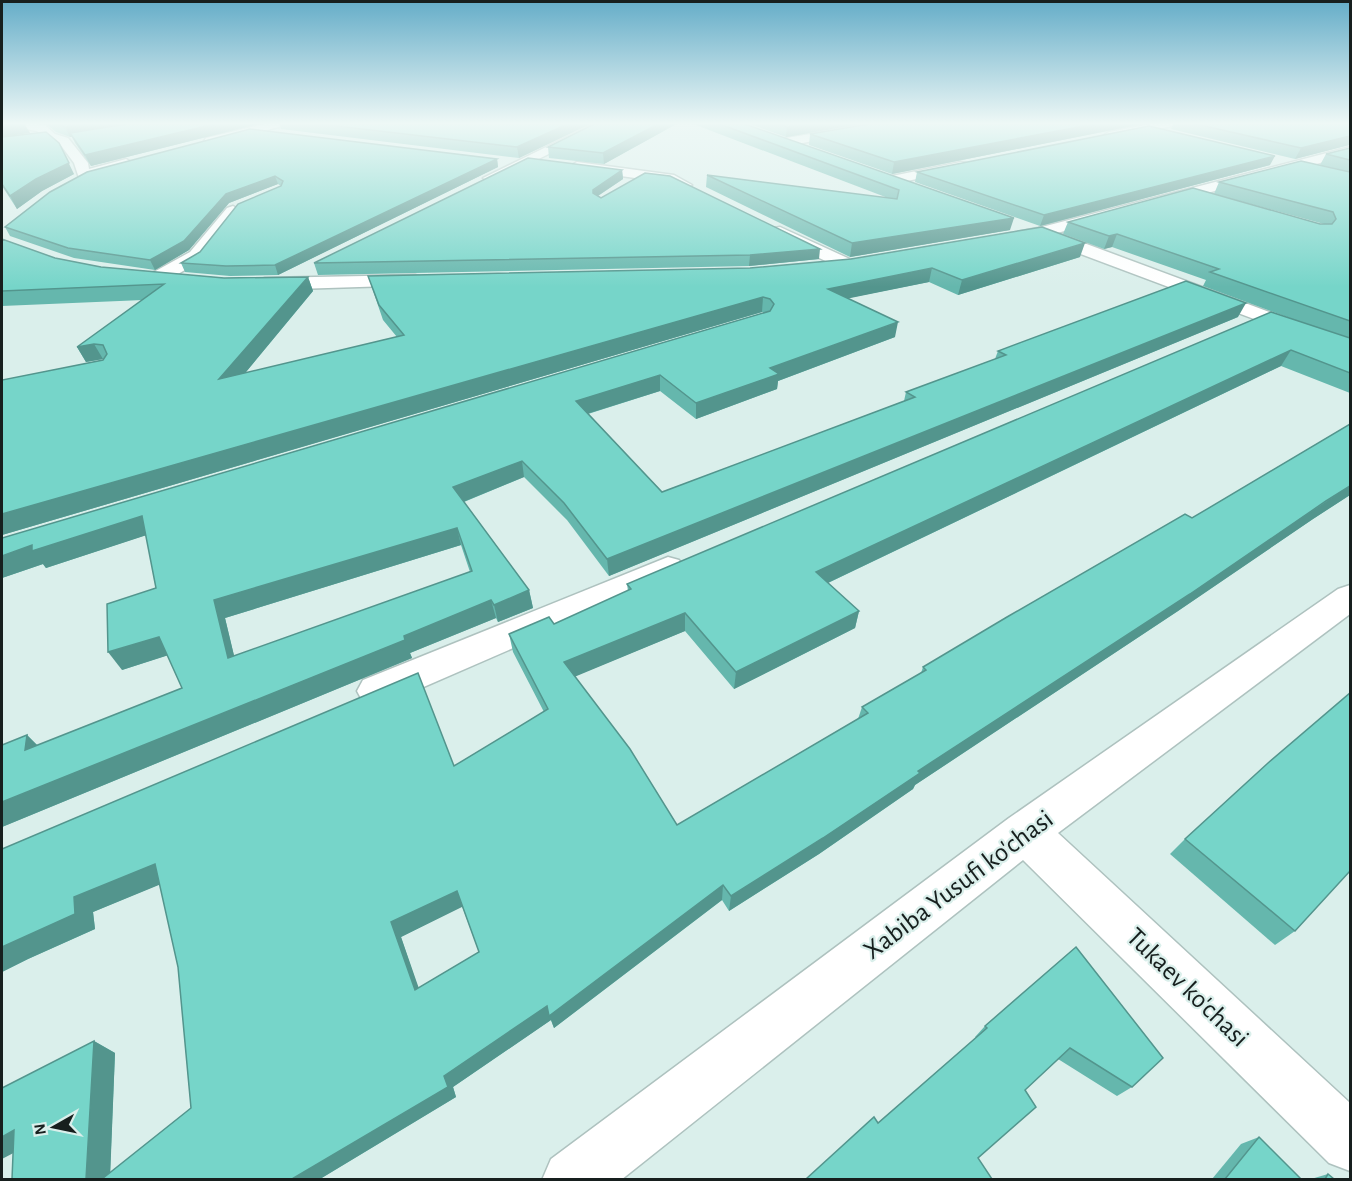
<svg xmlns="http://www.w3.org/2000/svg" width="1352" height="1181" font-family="'Alegreya Sans',sans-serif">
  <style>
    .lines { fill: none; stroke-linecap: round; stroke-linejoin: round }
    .street-casing { stroke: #aec2bf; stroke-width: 3 }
    .secondary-casing { stroke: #aec2bf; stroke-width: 3 }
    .street { fill: #fff; fill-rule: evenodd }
    .secondary { fill: #fff; fill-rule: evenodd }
    .wall { fill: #65b7ad; fill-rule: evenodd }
    .shaded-wall { fill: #53958d }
    .building { fill: #76d5c9; stroke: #53958d; stroke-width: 1.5; fill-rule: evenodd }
    .labels { text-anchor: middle; stroke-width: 4.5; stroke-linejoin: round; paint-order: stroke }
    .near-street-label { font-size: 27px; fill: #171f1e; stroke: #daefeb }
  </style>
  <rect width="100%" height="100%" fill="#daefeb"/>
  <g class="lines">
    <defs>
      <g id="street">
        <path d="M 597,122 L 612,122 L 495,181 L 490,182 L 483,178 Z"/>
        <path d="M 883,122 L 907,122 L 901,125 L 786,146 L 780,142 L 786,138 Z"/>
        <path d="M 1162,122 L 1183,122 L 1177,125 L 1109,140 L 1103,136 L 1109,132 Z"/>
        <path d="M 1350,147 L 1350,155 L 1057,233 L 1350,342 L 1350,355 L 1038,238 L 1006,244 L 1000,243 L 998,239 L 1000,235 L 1038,228 Z"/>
        <path d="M 577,162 L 674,175 L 692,185 L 685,189 L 670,183 L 572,169 L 570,166 Z"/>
        <path d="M 961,162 L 966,163 L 968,166 L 966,169 L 892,184 L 885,180 L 892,176 Z"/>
        <path d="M 233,206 L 241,211 L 202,260 L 166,281 L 152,281 L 150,277 L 152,273 L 190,252 L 227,208 Z"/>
        <path d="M 780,227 L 854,261 L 857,265 L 854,269 L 842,269 L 774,236 L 772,232 L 774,228 Z"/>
        <path d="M 415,275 L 422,277 L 424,281 L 422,285 L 265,290 L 258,288 L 256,284 L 258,280 L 265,278 Z"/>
        <path d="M 668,557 L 679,560 L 684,568 L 679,576 L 389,702 L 376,706 L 363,702 L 357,691 L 363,680 Z"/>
        <path d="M 1350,585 L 1350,614 L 1058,833 L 1350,1103 L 1350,1171 L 1329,1163 L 1023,860 L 621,1180 L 542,1180 L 551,1159 L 1009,818 L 1338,589 Z"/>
      </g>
      <g id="secondary">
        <path d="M 2,122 L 23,122 L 45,125 L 55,134 L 68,138 L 88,163 L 89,169 L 126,159 L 133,163 L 131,166 L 84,179 L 79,178 L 74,163 L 60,144 L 47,140 L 37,131 L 2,125 Z"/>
        <path d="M 273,122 L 292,122 L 290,124 L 210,145 L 204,141 L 206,138 Z"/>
      </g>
    </defs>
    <use href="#street" class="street-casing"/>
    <use href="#secondary" class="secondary-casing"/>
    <use href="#street" class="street"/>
    <use href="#secondary" class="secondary"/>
  </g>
  <g class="wall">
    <path d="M 29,122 L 266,122 L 91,166 L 75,143 L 72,137 L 70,137 L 56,132 L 45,123 Z"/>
    <path d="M 279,122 L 594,122 L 519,158 L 281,129 Z"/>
    <path d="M 598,122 L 680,122 L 604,164 L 549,158 L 548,147 Z"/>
    <path d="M 688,122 L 739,122 L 1010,230 L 850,257 L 706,187 L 707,175 L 888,198 Z"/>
    <path d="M 744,122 L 872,122 L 786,137 Z"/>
    <path d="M 880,122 L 1152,122 L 892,174 L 809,145 L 810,134 Z"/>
    <path d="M 1174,122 L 1350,122 L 1350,146 L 1349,145 L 1295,159 L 1171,129 Z"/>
    <path d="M 2,137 L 74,174 L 42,191 L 17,209 L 2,186 Z"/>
    <path d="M 1350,148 L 1350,393 L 1281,366 L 828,583 L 859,611 L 855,628 L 734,689 L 685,631 L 575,676 L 677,825 L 858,719 L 862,707 L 921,673 L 923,667 L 1192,518 L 1350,424 L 1350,495 L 1313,519 L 1178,611 L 915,785 L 913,789 L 819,854 L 729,911 L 722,900 L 554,1028 L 551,1020 L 453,1087 L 456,1097 L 320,1179 L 12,1179 L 94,1041 L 115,1053 L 110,1173 L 191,1108 L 178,967 L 160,884 L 93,912 L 95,929 L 28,959 L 2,972 L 2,849 L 454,766 L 544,712 L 513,652 L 509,634 L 554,624 L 628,591 L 627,584 L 1298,321 L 1203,286 L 1206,280 L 1112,247 L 1104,249 L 1063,234 L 1068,222 L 1324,224 L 1214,194 L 1219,182 L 1320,165 L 1326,154 ZM 462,906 L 479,952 L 418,988 L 401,937 Z"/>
    <path d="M 497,159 L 498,167 L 278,275 L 230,276 L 185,272 L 181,263 L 200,252 L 281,186 L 278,184 L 229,203 L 189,250 L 155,270 L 74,258 L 10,236 L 5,227 L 50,192 Z"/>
    <path d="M 1270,165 L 1040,226 L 915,182 L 917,172 Z"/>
    <path d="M 622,170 L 623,179 L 598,196 L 601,198 L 819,259 L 749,266 L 318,275 L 314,263 Z"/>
    <path d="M 2,239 L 55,258 L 101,267 L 224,278 L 308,277 L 313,291 L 245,373 L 397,337 L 383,320 L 368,276 L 750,268 L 1080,257 L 958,295 L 929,282 L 848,298 L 895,337 L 778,381 L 777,389 L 696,419 L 660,391 L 588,414 L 662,492 L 904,401 L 906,392 L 995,359 L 998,351 L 1238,317 L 609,576 L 567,520 L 524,477 L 464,502 L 529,590 L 533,608 L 498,622 L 496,618 L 410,653 L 412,658 L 2,827 L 27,735 L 38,746 L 182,688 L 168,655 L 122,670 L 156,588 L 146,535 L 46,568 L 43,564 L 2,578 L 2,538 L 765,313 L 762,312 L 2,535 L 103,359 L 86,362 L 77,347 L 143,300 L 2,306 ZM 461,545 L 470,572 L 234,656 L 225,618 Z"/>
    <path d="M 1185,839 L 1295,931 L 1275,945 L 1170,854 Z"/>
    <path d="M 1076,947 L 1132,1087 L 1117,1096 L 1058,1059 L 1025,1090 L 978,1158 L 878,1123 L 976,1038 L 975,1037 L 985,1026 Z"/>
    <path d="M 1259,1137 L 1301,1179 L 1212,1179 L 1241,1144 Z"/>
    <path d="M 1328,1174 L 1334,1179 L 1311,1179 Z"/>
  </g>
  <g class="shaded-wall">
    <path d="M 99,122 L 163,122 L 70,133 L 72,137 L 70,137 L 65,127 Z"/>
    <path d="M 223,122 L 266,122 L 91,166 L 85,155 Z"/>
    <path d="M 572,122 L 594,122 L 519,158 L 517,147 Z"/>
    <path d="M 662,122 L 680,122 L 604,164 L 603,153 Z"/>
    <path d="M 816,122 L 872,122 L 786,137 L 787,127 Z"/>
    <path d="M 1105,122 L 1152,122 L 892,174 L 894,162 Z"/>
    <path d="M 24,123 L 30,133 L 2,137 L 2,126 Z"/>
    <path d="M 1350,136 L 1350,143 L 1349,145 L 1295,159 L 1301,148 Z"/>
    <path d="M 59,143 L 74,174 L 42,191 L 17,209 L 10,196 Z"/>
    <path d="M 1275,156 L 1270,165 L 1040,226 L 1044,215 Z"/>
    <path d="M 497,159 L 498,167 L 278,275 L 275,265 Z"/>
    <path d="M 622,170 L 623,179 L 593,199 L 593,190 Z"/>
    <path d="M 275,176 L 278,184 L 229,203 L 189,250 L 155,270 L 150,260 L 226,194 Z"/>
    <path d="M 1014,218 L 1010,230 L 850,257 L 852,243 Z"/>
    <path d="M 1117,234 L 1112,247 L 1104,249 L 1109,236 Z"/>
    <path d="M 1085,243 L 1080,257 L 958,295 L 962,280 Z"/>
    <path d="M 820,249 L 819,259 L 749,266 L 750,255 Z"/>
    <path d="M 932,268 L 929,282 L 826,303 L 828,289 Z"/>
    <path d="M 308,277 L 313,291 L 227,395 L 219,379 Z"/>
    <path d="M 763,297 L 762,312 L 2,535 L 2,514 Z"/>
    <path d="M 1246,303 L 1238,317 L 609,576 L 607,559 Z"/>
    <path d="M 898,322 L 895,337 L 778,381 L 777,389 L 696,419 L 696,403 L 770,368 Z"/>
    <path d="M 94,344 L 103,359 L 86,362 L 77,347 Z"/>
    <path d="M 1291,350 L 1281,366 L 813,590 L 816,572 Z"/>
    <path d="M 660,375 L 660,391 L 577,417 L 576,401 Z"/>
    <path d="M 522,461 L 524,477 L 458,504 L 453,487 Z"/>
    <path d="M 1350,486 L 1350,495 L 1313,519 L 1178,611 L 915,785 L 913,789 L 819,854 L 729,911 L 731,896 L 918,771 Z"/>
    <path d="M 142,516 L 153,533 L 46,568 L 43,564 L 2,578 L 2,556 L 32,545 Z"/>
    <path d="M 457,528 L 461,545 L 225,618 L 239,676 L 228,658 L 214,600 Z"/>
    <path d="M 529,590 L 533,608 L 498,622 L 494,605 Z"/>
    <path d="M 491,600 L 496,618 L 410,653 L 412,658 L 2,827 L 2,802 Z"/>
    <path d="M 859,611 L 855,628 L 734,689 L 736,672 Z"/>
    <path d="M 685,613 L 685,631 L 567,680 L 564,662 Z"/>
    <path d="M 159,637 L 172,654 L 122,670 L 108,652 Z"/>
    <path d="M 27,735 L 44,752 L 25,750 Z"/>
    <path d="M 155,864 L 171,880 L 93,912 L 95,929 L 28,959 L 2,972 L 2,947 L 74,897 Z"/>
    <path d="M 723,885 L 722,900 L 554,1028 L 551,1020 L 453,1087 L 456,1097 L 320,1179 L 292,1179 Z"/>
    <path d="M 457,891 L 464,906 L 401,937 L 424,1003 L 415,990 L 391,922 Z"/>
    <path d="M 94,1041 L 115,1053 L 110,1179 L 86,1179 Z"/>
    <path d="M 14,1130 L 40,1139 L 2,1159 L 2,1137 Z"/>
  </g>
  <g class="building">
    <path d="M 2,122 L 17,122 L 24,123 L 2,126 Z"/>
    <path d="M 51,122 L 99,122 L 65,127 Z"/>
    <path d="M 139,122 L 223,122 L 85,155 L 70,133 Z"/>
    <path d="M 302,122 L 572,122 L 517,147 Z"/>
    <path d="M 598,122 L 662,122 L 603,153 L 548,147 Z"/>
    <path d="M 714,122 L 739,122 L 1014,218 L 852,243 L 707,175 L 897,199 L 899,190 Z"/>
    <path d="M 773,122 L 816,122 L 787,127 Z"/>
    <path d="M 880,122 L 1105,122 L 894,162 L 810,134 Z"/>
    <path d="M 1187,122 L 1350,122 L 1350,136 L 1301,148 Z"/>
    <path d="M 1149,126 L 1275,156 L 1044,215 L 917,172 Z"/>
    <path d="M 250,129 L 497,159 L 275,265 L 226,266 L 181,263 L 200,252 L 238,204 L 281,186 L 283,181 L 275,176 L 226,194 L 184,241 L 150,260 L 68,248 L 5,227 L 50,192 L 87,172 Z"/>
    <path d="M 46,132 L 59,143 L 69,163 L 36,179 L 10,196 L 2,184 L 2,137 Z"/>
    <path d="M 1350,148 L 1350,160 L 1326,154 Z"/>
    <path d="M 528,158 L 622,170 L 593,190 L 593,193 L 601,198 L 645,173 L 670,176 L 820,249 L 750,255 L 314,263 Z"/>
    <path d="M 1301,161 L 1350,172 L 1350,321 L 1210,272 L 1219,269 L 1117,234 L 1109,236 L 1068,222 L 1193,188 L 1320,224 L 1332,224 L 1336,219 L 1333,212 L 1219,182 Z"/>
    <path d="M 1042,227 L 1085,243 L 962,280 L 932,268 L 828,289 L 898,322 L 770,368 L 779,374 L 696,403 L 660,375 L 576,401 L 662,492 L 915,397 L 906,392 L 1006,355 L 998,351 L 1186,281 L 1246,303 L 607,559 L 564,503 L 522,461 L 453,487 L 529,590 L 494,605 L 491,600 L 404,636 L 405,640 L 2,802 L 2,745 L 27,735 L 25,750 L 182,688 L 159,637 L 108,652 L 107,604 L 156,588 L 142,516 L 32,551 L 32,545 L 2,556 L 2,538 L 770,311 L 774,304 L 770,299 L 763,297 L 2,514 L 2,380 L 103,360 L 107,354 L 103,345 L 94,344 L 77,347 L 164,284 L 2,291 L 2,239 L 55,258 L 101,267 L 224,278 L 308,277 L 219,379 L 404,335 L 379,305 L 368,276 L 750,268 L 851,259 ZM 457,528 L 472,571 L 228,658 L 214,600 Z"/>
    <path d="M 1271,312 L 1350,338 L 1350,373 L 1291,350 L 816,572 L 859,611 L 736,672 L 685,613 L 564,662 L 630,749 L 677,825 L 868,713 L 862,707 L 926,670 L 923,667 L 1007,617 L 1185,514 L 1192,518 L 1350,424 L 1350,486 L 1326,501 L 1190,594 L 918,771 L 920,773 L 823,838 L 731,896 L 723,885 L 549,1016 L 547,1006 L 444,1076 L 448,1087 L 292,1179 L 102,1179 L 191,1108 L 178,967 L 155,864 L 74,897 L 75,914 L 2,947 L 2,849 L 418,673 L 454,766 L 548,709 L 509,634 L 549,617 L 554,624 L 631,589 L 627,584 ZM 457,891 L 479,952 L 415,990 L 391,922 Z"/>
    <path d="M 1350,693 L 1350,871 L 1295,931 L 1185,839 L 1268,763 Z"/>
    <path d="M 1076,947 L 1163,1058 L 1132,1087 L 1070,1048 L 1025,1090 L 1036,1107 L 978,1158 L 992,1179 L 806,1179 L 874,1117 L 878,1123 L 987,1028 L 985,1026 Z"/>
    <path d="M 94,1041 L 86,1179 L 12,1179 L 14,1130 L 2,1137 L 2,1088 Z"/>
    <path d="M 1259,1137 L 1301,1179 L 1225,1179 Z"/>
    <path d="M 1328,1174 L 1334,1179 L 1325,1179 Z"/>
  </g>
  <linearGradient id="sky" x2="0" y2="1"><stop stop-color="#65adc8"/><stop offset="0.43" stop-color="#eef8f6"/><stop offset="1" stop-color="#eef8f6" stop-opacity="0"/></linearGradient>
  <rect width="1352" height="287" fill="url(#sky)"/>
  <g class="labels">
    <g class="near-street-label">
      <text transform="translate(958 884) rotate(-37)" y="9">Xabiba Yusufi ko'chasi</text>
      <text transform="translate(1188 987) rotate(44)" y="9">Tukaev ko'chasi</text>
    </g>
  </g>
  <rect width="1352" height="1181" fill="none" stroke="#171f1e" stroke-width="6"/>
  <g transform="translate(54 1127) rotate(261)" stroke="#daefeb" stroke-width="4.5" paint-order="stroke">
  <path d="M0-4.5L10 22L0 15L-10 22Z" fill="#171f1e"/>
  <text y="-9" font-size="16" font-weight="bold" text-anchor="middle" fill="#171f1e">N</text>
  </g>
</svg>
